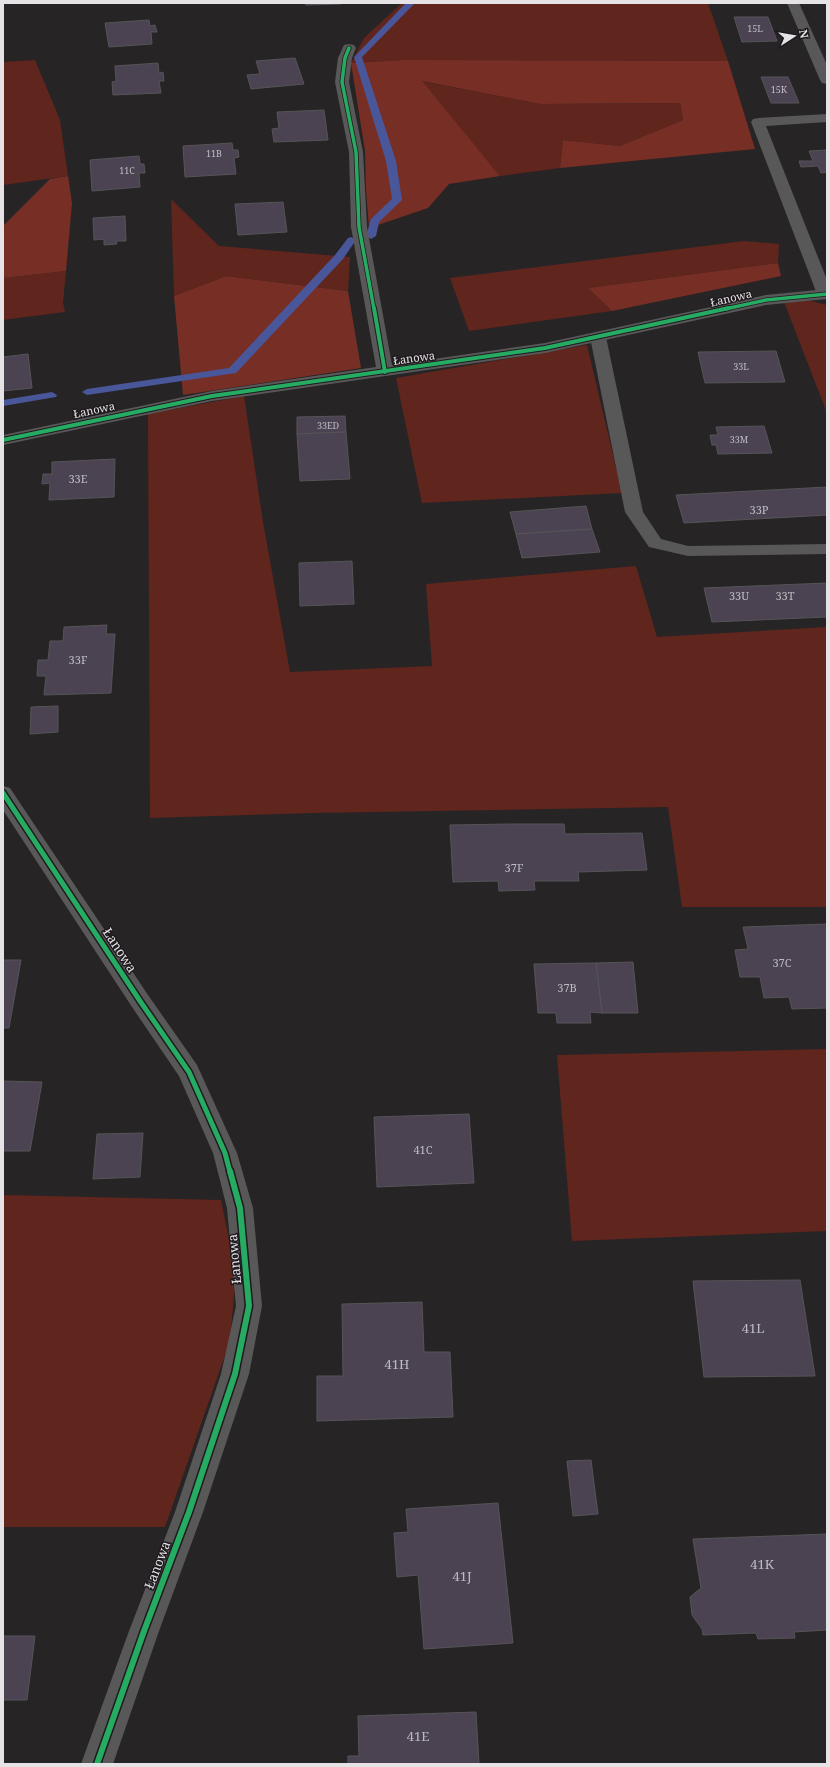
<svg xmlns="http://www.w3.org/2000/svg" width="830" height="1767" font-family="'Noto Serif',serif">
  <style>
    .green { fill: #60251d }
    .forest { fill: #772e25 }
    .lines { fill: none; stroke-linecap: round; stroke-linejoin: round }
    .stream { fill: #49579a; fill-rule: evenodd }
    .building { fill: #4b4352; stroke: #565457 }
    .lane { fill: #595858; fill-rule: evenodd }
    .street { fill: #595858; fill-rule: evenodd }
    .cycleway-far3-casing { stroke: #1f1a1e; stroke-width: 5 }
    .cycleway-far2-casing { stroke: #1f1a1e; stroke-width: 6 }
    .cycleway-far1-casing { stroke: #1f1a1e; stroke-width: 8 }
    .cycleway-casing { stroke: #1f1a1e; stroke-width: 9 }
    .cycleway-far3 { stroke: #26ab63; stroke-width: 3.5 }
    .cycleway-far2 { stroke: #26ab63; stroke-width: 4 }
    .cycleway-far1 { stroke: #26ab63; stroke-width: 5 }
    .cycleway { stroke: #26ab63; stroke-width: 6 }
    .labels { text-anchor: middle; stroke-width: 3; stroke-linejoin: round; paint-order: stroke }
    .far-number-label { font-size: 9px; fill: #bfbbc1 }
    .far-street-label { font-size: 11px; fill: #e6e3e6; stroke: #1f1a1e }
    .number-label { font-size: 11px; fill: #bfbbc1 }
    .street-label { font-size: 13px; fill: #e6e3e6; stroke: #1f1a1e }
    .near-number-label { font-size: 13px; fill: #bfbbc1 }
  </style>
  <rect width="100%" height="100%" fill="#272426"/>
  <g class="green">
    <path d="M 402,3 L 708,3 L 728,61 L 404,60 L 351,63 L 364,38 Z"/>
    <path d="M 35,60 L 60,120 L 68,176 L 3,185 L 3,62 Z"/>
    <path d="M 421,81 L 540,104 L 680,103 L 683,120 L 620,146 L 563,140 L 560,168 L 500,176 Z"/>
    <path d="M 171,199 L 219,246 L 350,257 L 348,291 L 226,276 L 174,296 Z"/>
    <path d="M 744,241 L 779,244 L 778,263 L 588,288 L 612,311 L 469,331 L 450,278 Z"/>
    <path d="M 66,271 L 63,303 L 65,312 L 3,320 L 3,278 Z"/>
    <path d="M 811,301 L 827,305 L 827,413 L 784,302 Z"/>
    <path d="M 587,345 L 622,493 L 422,503 L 396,378 Z"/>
    <path d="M 244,396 L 263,522 L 290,672 L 432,666 L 426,584 L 636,566 L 657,637 L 827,627 L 827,907 L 682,907 L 668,807 L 314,813 L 150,818 L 148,414 Z"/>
    <path d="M 827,1049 L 827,1231 L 572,1241 L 557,1055 Z"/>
    <path d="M 3,1195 L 221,1200 L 236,1274 L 230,1341 L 165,1527 L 3,1527 Z"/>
  </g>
  <g class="forest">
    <path d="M 404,60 L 728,61 L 755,149 L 560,168 L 563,140 L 620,146 L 683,120 L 680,103 L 540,104 L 422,81 L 500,176 L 449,184 L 428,208 L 369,228 L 366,190 L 365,151 L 351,63 Z"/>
    <path d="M 68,176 L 72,203 L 66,271 L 3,278 L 3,226 L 50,179 Z"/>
    <path d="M 778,263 L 781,276 L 612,311 L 588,288 Z"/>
    <path d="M 226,276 L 348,291 L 361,368 L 183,395 L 174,296 Z"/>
  </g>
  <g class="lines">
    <g class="stream">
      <path d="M 406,3 L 415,3 L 362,57 L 396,161 L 402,200 L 379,222 L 376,236 L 371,239 L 366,236 L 371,219 L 392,199 L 386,161 L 354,57 Z"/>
      <path d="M 351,237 L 356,240 L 343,259 L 236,373 L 87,395 L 82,392 L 87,389 L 229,368 L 335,255 L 348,238 Z"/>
      <path d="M 52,392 L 57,395 L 56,397 L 3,406 L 3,400 Z"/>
    </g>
  </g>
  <g class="building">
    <path d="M 305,3 L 341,3 L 341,4 L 306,5 Z"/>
    <path d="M 734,17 L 768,17 L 777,41 L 742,42 Z"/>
    <path d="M 149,20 L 150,26 L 155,25 L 157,32 L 151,32 L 152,44 L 109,47 L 105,23 Z"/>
    <path d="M 295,58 L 304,84 L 251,89 L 247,75 L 260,74 L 256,61 Z"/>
    <path d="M 158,63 L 159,73 L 163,72 L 164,81 L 159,81 L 161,93 L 113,95 L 112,82 L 116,81 L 115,66 Z"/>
    <path d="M 761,77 L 788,77 L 799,103 L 771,103 Z"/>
    <path d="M 324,110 L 328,140 L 274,142 L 272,129 L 279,128 L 277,112 Z"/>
    <path d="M 232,143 L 233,150 L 238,150 L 239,157 L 234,158 L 236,174 L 185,177 L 183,146 Z"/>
    <path d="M 827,150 L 827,172 L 821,173 L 818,166 L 801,167 L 799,161 L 813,161 L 809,151 Z"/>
    <path d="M 139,156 L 140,164 L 144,164 L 145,173 L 139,173 L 140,187 L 92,191 L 90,160 Z"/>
    <path d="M 283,202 L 287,232 L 238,235 L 235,204 Z"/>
    <path d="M 125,216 L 126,241 L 116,241 L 117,244 L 104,245 L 104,239 L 94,240 L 93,218 Z"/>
    <path d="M 776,351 L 785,382 L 705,383 L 698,352 Z"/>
    <path d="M 28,354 L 32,388 L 3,391 L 3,357 Z"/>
    <path d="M 345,416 L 346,432 L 297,434 L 297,417 Z"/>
    <path d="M 764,426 L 772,453 L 718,454 L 716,445 L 712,445 L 710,435 L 718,435 L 716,427 Z"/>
    <path d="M 346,432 L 350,479 L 300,481 L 297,434 Z"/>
    <path d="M 115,459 L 114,497 L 49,500 L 50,483 L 42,484 L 43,474 L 52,474 L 52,462 Z"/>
    <path d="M 827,487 L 827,515 L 684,523 L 676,495 Z"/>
    <path d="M 586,506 L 592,529 L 516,534 L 510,512 Z"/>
    <path d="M 592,529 L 600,552 L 522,558 L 516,534 Z"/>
    <path d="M 352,561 L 354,604 L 300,606 L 299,563 Z"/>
    <path d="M 827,583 L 827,617 L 712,622 L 704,588 Z"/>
    <path d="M 107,625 L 106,634 L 115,634 L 111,693 L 44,695 L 46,676 L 37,676 L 38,660 L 48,660 L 50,641 L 63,641 L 64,627 Z"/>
    <path d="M 58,706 L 58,732 L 30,734 L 31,707 Z"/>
    <path d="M 510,824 L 564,824 L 565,834 L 642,833 L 647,870 L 578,872 L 579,881 L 534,881 L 535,890 L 499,891 L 498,881 L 453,882 L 450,825 Z"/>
    <path d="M 827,924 L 827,1008 L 792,1009 L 789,997 L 764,998 L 760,977 L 740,977 L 735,950 L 748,949 L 743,927 Z"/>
    <path d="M 3,960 L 21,960 L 9,1028 L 3,1028 Z"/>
    <path d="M 633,962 L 638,1013 L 602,1013 L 596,963 Z"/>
    <path d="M 596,963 L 602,1013 L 590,1012 L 591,1023 L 557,1023 L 556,1013 L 538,1013 L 534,964 Z"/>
    <path d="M 3,1081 L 42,1082 L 30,1151 L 3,1151 Z"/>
    <path d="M 469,1114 L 474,1183 L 377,1187 L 374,1117 Z"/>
    <path d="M 143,1133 L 140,1177 L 93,1179 L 97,1134 Z"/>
    <path d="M 800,1280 L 815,1376 L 704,1377 L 693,1281 Z"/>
    <path d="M 422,1302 L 424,1352 L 450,1352 L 453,1417 L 317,1421 L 317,1376 L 343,1376 L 342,1304 Z"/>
    <path d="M 591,1460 L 598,1514 L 573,1516 L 567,1461 Z"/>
    <path d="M 498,1503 L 513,1643 L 424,1649 L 418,1575 L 397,1577 L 394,1533 L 408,1532 L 406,1509 Z"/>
    <path d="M 827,1534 L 827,1630 L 794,1632 L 795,1638 L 758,1639 L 756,1633 L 703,1635 L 702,1629 L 692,1615 L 690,1597 L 701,1588 L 693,1539 Z"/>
    <path d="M 3,1636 L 35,1636 L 27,1700 L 3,1700 Z"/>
    <path d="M 476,1712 L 479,1764 L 348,1764 L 348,1756 L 359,1756 L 358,1716 Z"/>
  </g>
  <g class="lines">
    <g class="lane">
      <path d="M 787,3 L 799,3 L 827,65 L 827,84 L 822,83 L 820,80 Z"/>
      <path d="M 827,114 L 827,122 L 766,126 L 827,280 L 827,298 L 820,297 L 817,294 L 751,122 L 753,119 L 758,118 Z"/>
      <path d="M 598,332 L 604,334 L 606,337 L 643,512 L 661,539 L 688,546 L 827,544 L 827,554 L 688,556 L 649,547 L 625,512 L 590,337 L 592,334 Z"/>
    </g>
    <g class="street">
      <path d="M 349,44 L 354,45 L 356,48 L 352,58 L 349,82 L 363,152 L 367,227 L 392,365 L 545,343 L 766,295 L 827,289 L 827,299 L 766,305 L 545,353 L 212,401 L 3,445 L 3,435 L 212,391 L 376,367 L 351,227 L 349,152 L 335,82 L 338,58 L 344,45 Z"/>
      <path d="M 3,786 L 10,788 L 148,995 L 197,1065 L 237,1153 L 253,1208 L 262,1306 L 249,1374 L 203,1512 L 159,1631 L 113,1764 L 81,1764 L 129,1631 L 175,1512 L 221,1374 L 236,1306 L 227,1208 L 213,1153 L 179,1076 L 132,1007 L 3,810 Z"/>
    </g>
    <defs>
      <g id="cycleway-far3">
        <path d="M 349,48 L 345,58 L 342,82 L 356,152 L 359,227 L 374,309"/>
        <path d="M 725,309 L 766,300 L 827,294"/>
      </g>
      <g id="cycleway-far2">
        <path d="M 374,308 L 385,372"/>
        <path d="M 3,440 L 212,396 L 545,348 L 729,308"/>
      </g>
      <path id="cycleway-far1" d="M 3,793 L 140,1001 L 189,1072 L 225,1153 L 230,1172"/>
      <path id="cycleway" d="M 97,1764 L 144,1631 L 189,1512 L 235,1374 L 249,1306 L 240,1208 L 230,1171"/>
    </defs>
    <use href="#cycleway-far3" class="cycleway-far3-casing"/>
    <use href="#cycleway-far2" class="cycleway-far2-casing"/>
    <use href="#cycleway-far1" class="cycleway-far1-casing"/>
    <use href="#cycleway" class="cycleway-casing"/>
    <use href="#cycleway-far3" class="cycleway-far3"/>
    <use href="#cycleway-far2" class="cycleway-far2"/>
    <use href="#cycleway-far1" class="cycleway-far1"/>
    <use href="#cycleway" class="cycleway"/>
  </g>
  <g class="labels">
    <g class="far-number-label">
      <text x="755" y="32">15L</text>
      <text x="779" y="93">15K</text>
      <text x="214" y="157">11B</text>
      <text x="127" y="174">11C</text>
      <text x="741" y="370">33L</text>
      <text x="328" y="429">33ED</text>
      <text x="739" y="443">33M</text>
    </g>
    <g class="far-street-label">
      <text transform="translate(731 298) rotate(-13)" y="4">Łanowa</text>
      <text transform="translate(414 358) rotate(-8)" y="4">Łanowa</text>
      <text transform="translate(94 410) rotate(-12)" y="4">Łanowa</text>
    </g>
    <g class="number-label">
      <text x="78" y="483">33E</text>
      <text x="759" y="514">33P</text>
      <text x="739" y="600">33U</text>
      <text x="785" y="600">33T</text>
      <text x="78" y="664">33F</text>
      <text x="514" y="872">37F</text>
      <text x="782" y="967">37C</text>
      <text x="567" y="992">37B</text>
      <text x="423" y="1154">41C</text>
    </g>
    <g class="street-label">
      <text transform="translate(120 950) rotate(57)" y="5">Łanowa</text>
      <text transform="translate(234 1259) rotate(-95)" y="5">Łanowa</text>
      <text transform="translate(157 1565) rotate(-69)" y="5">Łanowa</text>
    </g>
    <g class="near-number-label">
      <text x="753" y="1333">41L</text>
      <text x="397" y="1369">41H</text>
      <text x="762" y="1569">41K</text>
      <text x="462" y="1581">41J</text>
      <text x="418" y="1741">41E</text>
    </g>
  </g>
  <rect width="830" height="1767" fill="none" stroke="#e6e3e6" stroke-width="8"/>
  <g transform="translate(794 36) rotate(78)" stroke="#1f1a1e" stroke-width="3" paint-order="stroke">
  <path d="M0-3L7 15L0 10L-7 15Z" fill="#e6e3e6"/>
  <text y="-6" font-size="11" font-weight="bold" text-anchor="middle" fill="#e6e3e6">N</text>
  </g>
</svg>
